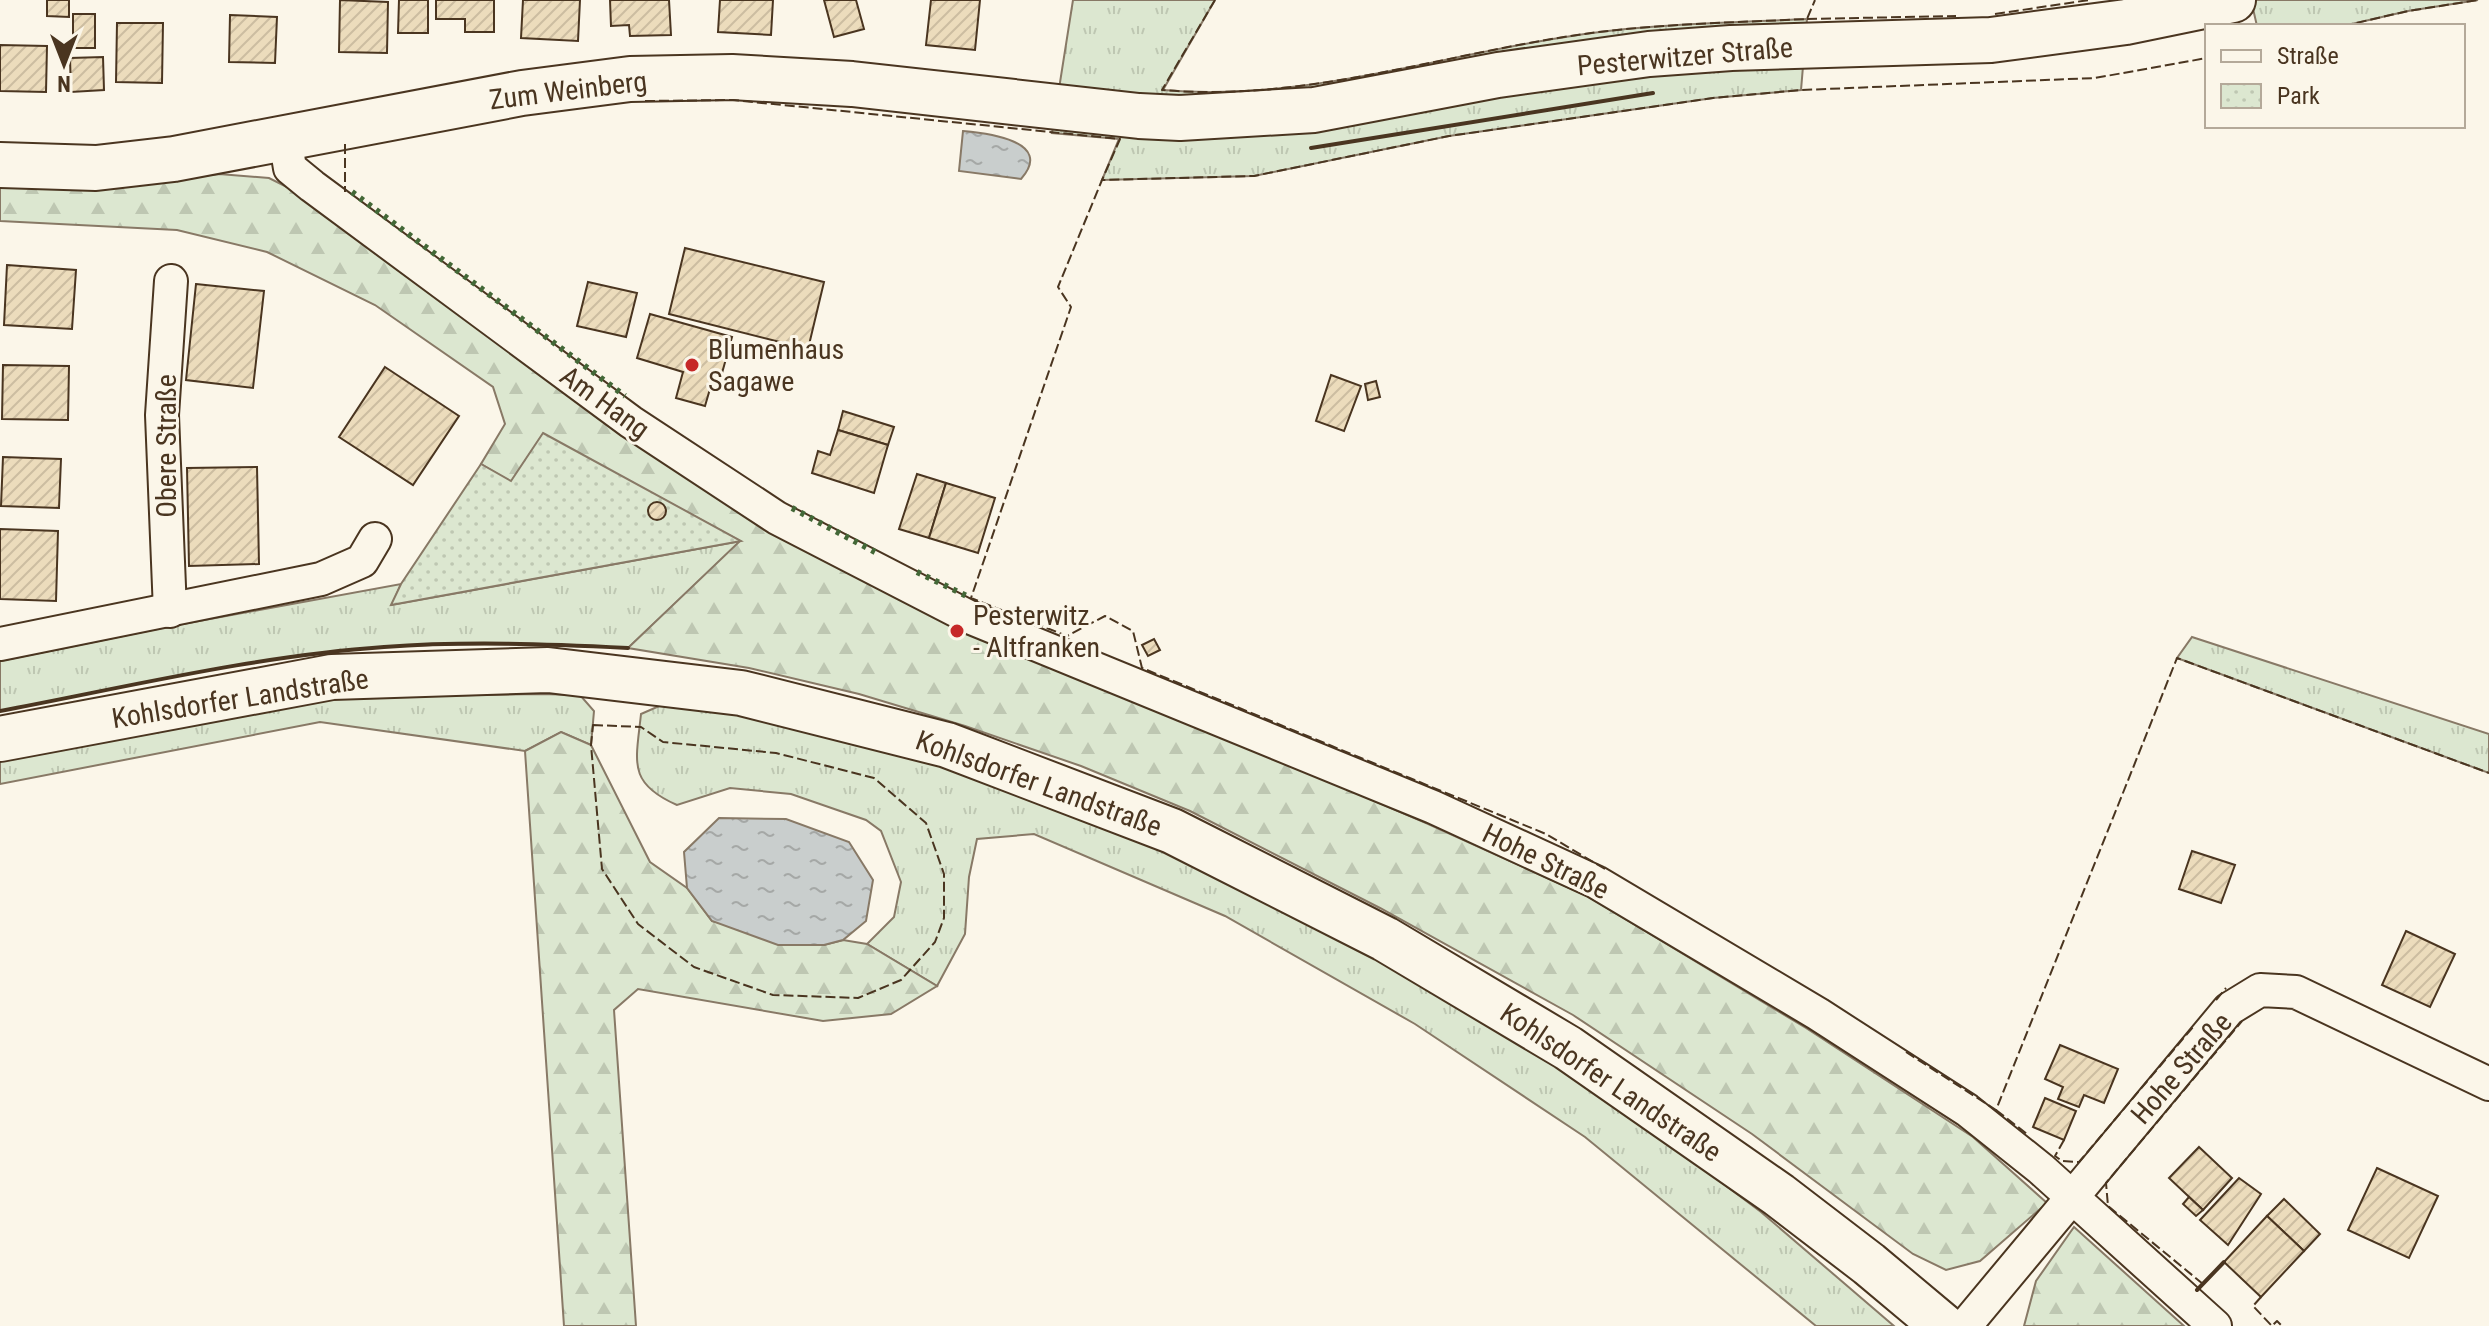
<svg xmlns="http://www.w3.org/2000/svg" width="2489" height="1326" font-family="'Roboto Condensed',sans-serif">
  <style>
    .grass { fill: url(#grass-tufts); stroke: #887966; stroke-width: 2 }
    .forest { fill: url(#forest-firs); stroke: #887966; stroke-width: 2 }
    .park { fill: url(#park-dots); stroke: #887966; stroke-width: 2 }
    .water { fill: url(#water-ripples); stroke: #887966; stroke-width: 2 }
    .building { fill: url(#building-hatch); stroke: #4a3520; stroke-width: 2 }
    .lines { fill: none; stroke-linecap: round; stroke-linejoin: round }
    .street-casing { stroke: #4a3520; stroke-width: 36 }
    .secondary-casing { stroke: #4a3520; stroke-width: 48 }
    .street { stroke: #fbf6e9; stroke-width: 32 }
    .secondary { stroke: #fbf6e9; stroke-width: 44 }
    .hedge { stroke: #436837; stroke-width: 6; stroke-dasharray: 4 6; stroke-linecap: butt }
    .fence { stroke: #4a3520; stroke-width: 2; stroke-dasharray: 10 4; stroke-linecap: butt }
    .wall { stroke: #4a3520; stroke-width: 4 }
    .poi-dot { fill: #c62828; stroke: #fbf6e9; stroke-width: 3 }
    .labels { text-anchor: middle; stroke-width: 6; stroke-linejoin: round; paint-order: stroke }
    .street-label { font-size: 28px; fill: #4a3520; stroke: #fbf6e9 }
    .poi-label { font-size: 28px; fill: #4a3520; stroke: #fbf6e9; text-anchor: start }
  </style>
  <defs>
    <pattern id="grass-tufts" width="24" height="20" patternUnits="userSpaceOnUse" patternTransform="scale(2)"><rect width="24" height="20" fill="#dce7d0"/><path d="M3 7l-1-3M5 7V3M7 7l1-3M15 17l-1-3M17 17v-4M19 17l1-3" fill="none" stroke="#bec7b2"/></pattern>
    <pattern id="forest-firs" width="22" height="20" patternUnits="userSpaceOnUse" patternTransform="scale(2)"><rect width="22" height="20" fill="#dce7d0"/><path d="M5 1l3.5 6h-7zM16 11l3.5 6h-7z" fill="#bec7b2"/></pattern>
    <pattern id="park-dots" width="8" height="8" patternUnits="userSpaceOnUse" patternTransform="scale(2)"><rect width="8" height="8" fill="#dce7d0"/><path d="M2 2h.1M6 6h.1" fill="none" stroke="#bec7b2" stroke-width="1.8" stroke-linecap="round"/></pattern>
    <pattern id="water-ripples" width="26" height="14" patternUnits="userSpaceOnUse" patternTransform="scale(2)"><rect width="26" height="14" fill="#c9cecd"/><path d="M2 4q2-2 4 0t4 0M15 11q2-2 4 0t4 0" fill="none" stroke="#a5a8a6"/></pattern>
    <pattern id="building-hatch" width="6" height="6" patternUnits="userSpaceOnUse" patternTransform="scale(2)"><rect width="6" height="6" fill="#ecdcbc"/><path d="M-1 1l2-2M0 6l6-6M5 7l2-2" fill="none" stroke="#ccbda1"/></pattern>
  </defs>
  <rect width="100%" height="100%" fill="#fbf6e9"/>
  <g class="grass">
    <path d="M 1073,0 L 1215,0 L 1163,90 C 1296,102 1428,59 1559,38 C 1640,24 1724,23 1807,19 L 1801,90 L 1713,98 L 1449,136 L 1254,176 L 1102,180 L 1119,139 L 1052,133 Z"/>
    <path d="M 2251,0 L 2478,0 L 2408,11 L 2343,26 L 2257,26 Z"/>
    <path d="M 741,541 L 628,648 C 547,644 466,642 384,647 C 255,656 127,687 0,711 L 0,661 L 172,626 L 401,584 L 392,605 Z"/>
    <path d="M 2192,637 L 2489,734 L 2489,773 L 2177,658 Z"/>
    <path d="M 540,694 L 580,695 L 594,711 L 591,745 L 561,732 L 525,751 L 320,722 L 0,784 L 0,761 L 340,697 Z"/>
    <path d="M 666,703 L 771,721 L 888,748 L 1036,797 L 1150,845 L 1359,947 L 1614,1102 L 1761,1212 L 1894,1326 L 1816,1326 L 1585,1137 L 1415,1024 L 1225,916 L 1034,834 L 977,839 L 969,877 L 965,934 L 937,986 L 867,944 L 894,917 L 901,882 L 881,831 L 866,820 L 791,794 L 730,788 L 677,805 C 627,783 636,762 641,714 Z"/>
  </g>
  <g class="forest">
    <path d="M 219,174 L 269,178 L 331,209 L 965,625 L 1426,823 L 1587,896 L 1806,1028 L 1973,1137 L 2047,1203 L 1980,1261 L 1946,1270 L 1913,1254 L 1752,1134 L 1573,1015 L 1380,908 L 1190,811 L 1081,766 L 965,726 L 859,694 L 749,668 L 628,648 L 740,541 L 543,434 L 511,482 L 481,464 L 505,424 L 493,387 L 375,305 L 267,252 L 177,230 L 0,221 L 0,181 L 156,181 Z"/>
    <path d="M 561,732 L 591,745 L 650,862 L 687,888 L 712,921 L 824,945 L 843,940 L 867,944 L 937,986 L 891,1014 L 823,1021 L 638,989 L 614,1010 L 636,1326 L 564,1326 L 525,751 Z"/>
    <path d="M 2074,1227 L 2184,1326 L 2024,1326 L 2036,1281 Z"/>
  </g>
  <path class="park" d="M 543,433 L 741,541 L 391,605 L 401,584 L 481,464 L 511,481 Z"/>
  <g class="water">
    <path d="M 963,131 C 986,133 1055,141 1021,179 L 959,171 Z"/>
    <path d="M 719,818 L 786,819 L 849,842 L 873,880 L 866,921 L 843,940 L 824,945 L 778,945 L 712,921 L 687,888 L 684,852 Z"/>
  </g>
  <g class="building">
    <path d="M 47,0 L 69,0 L 69,17 L 47,16 Z"/>
    <path d="M 340,0 L 388,2 L 387,53 L 339,52 Z"/>
    <path d="M 399,0 L 428,0 L 428,33 L 398,33 Z"/>
    <path d="M 436,0 L 494,0 L 494,32 L 465,32 L 465,19 L 436,19 Z"/>
    <path d="M 523,0 L 580,0 L 578,41 L 521,38 Z"/>
    <path d="M 610,0 L 669,0 L 671,35 L 630,36 L 629,25 L 611,26 Z"/>
    <path d="M 720,0 L 773,0 L 771,35 L 718,32 Z"/>
    <path d="M 824,0 L 856,0 L 864,29 L 834,37 Z"/>
    <path d="M 931,0 L 980,0 L 975,50 L 926,45 Z"/>
    <rect x="73" y="14" width="22" height="34"/>
    <path d="M 230,15 L 277,17 L 275,63 L 229,62 Z"/>
    <path d="M 117,23 L 163,23 L 162,83 L 116,82 Z"/>
    <path d="M 0,45 L 47,46 L 46,92 L 0,91 Z"/>
    <path d="M 103,57 L 104,90 L 71,92 L 70,58 Z"/>
    <path d="M 685,248 L 824,282 L 808,349 L 669,314 Z"/>
    <path d="M 7,265 L 76,270 L 72,329 L 4,325 Z"/>
    <path d="M 588,282 L 637,293 L 626,337 L 577,326 Z"/>
    <path d="M 196,284 L 264,291 L 253,388 L 186,380 Z"/>
    <path d="M 650,314 L 732,337 L 719,384 L 712,382 L 705,406 L 676,398 L 683,372 L 637,358 Z"/>
    <path d="M 3,365 L 69,366 L 68,420 L 2,419 Z"/>
    <path d="M 385,367 L 459,416 L 413,485 L 339,437 Z"/>
    <path d="M 1331,375 L 1361,386 L 1344,431 L 1316,421 Z"/>
    <path d="M 1376,381 L 1380,397 L 1368,400 L 1365,384 Z"/>
    <path d="M 843,411 L 894,427 L 888,445 L 838,430 Z"/>
    <path d="M 838,430 L 888,445 L 874,493 L 812,473 L 818,451 L 830,455 Z"/>
    <path d="M 3,457 L 61,459 L 59,508 L 1,506 Z"/>
    <path d="M 257,467 L 259,564 L 189,566 L 187,468 Z"/>
    <path d="M 917,474 L 946,483 L 929,538 L 899,529 Z"/>
    <path d="M 946,483 L 995,498 L 978,553 L 929,538 Z"/>
    <circle cx="657" cy="511" r="9"/>
    <path d="M 0,529 L 58,531 L 56,601 L 0,599 Z"/>
    <path d="M 1154,639 L 1160,650 L 1148,656 L 1142,645 Z"/>
    <path d="M 2192,851 L 2235,865 L 2221,903 L 2179,889 Z"/>
    <path d="M 2406,931 L 2455,954 L 2430,1007 L 2382,985 Z"/>
    <path d="M 2060,1045 L 2118,1069 L 2104,1103 L 2084,1095 L 2079,1107 L 2058,1099 L 2063,1087 L 2045,1079 Z"/>
    <path d="M 2045,1098 L 2076,1111 L 2064,1140 L 2033,1127 Z"/>
    <path d="M 2199,1147 L 2232,1178 L 2203,1210 L 2169,1178 Z"/>
    <path d="M 2377,1168 L 2438,1196 L 2409,1258 L 2348,1230 Z"/>
    <path d="M 2239,1178 L 2261,1194 L 2228,1245 L 2200,1220 Z"/>
    <path d="M 2189,1197 L 2203,1210 L 2196,1216 L 2183,1204 Z"/>
    <path d="M 2284,1199 L 2320,1234 L 2304,1251 L 2267,1216 Z"/>
    <path d="M 2267,1216 L 2304,1251 L 2261,1297 L 2224,1262 Z"/>
  </g>
  <g class="lines">
    <defs>
      <g id="street">
        <path d="M 285,138 L 290,168 L 312,186 L 631,422 L 777,518 L 969,617 L 1433,807 L 1596,882 L 1818,1014 L 1967,1110 L 2041,1169 L 2215,1326"/>
        <path d="M 170,611 L 162,415 L 171,281"/>
        <path d="M 0,644 L 321,579 L 362,561 L 375,539"/>
        <path d="M 1965,1326 L 2229,1009 L 2260,990 L 2296,992 L 2489,1084"/>
      </g>
      <g id="secondary">
        <path d="M 0,165 L 96,168 L 174,159 L 522,93 L 630,79 L 732,77 L 852,84 L 1139,116 L 1180,118 L 1314,110 L 1498,75 L 1649,54 L 1731,48 L 1991,40 L 2126,22 L 2233,0"/>
        <path d="M 0,739 L 332,677 L 548,670 L 741,693 L 947,745 L 1172,831 L 1385,939 L 1568,1048 L 1779,1195 L 1869,1264 L 1943,1326"/>
      </g>
    </defs>
    <use href="#street" class="street-casing"/>
    <use href="#secondary" class="secondary-casing"/>
    <use href="#street" class="street"/>
    <use href="#secondary" class="secondary"/>
    <g class="hedge">
      <path d="M 352,192 L 625,396"/>
      <path d="M 792,508 L 875,552"/>
      <path d="M 917,572 L 971,598"/>
    </g>
    <g class="fence">
      <path d="M 1215,0 L 1162,90 C 1295,102 1428,59 1558,38 C 1640,24 1724,23 1807,19 L 1815,0"/>
      <path d="M 1995,14 L 2089,0"/>
      <path d="M 1807,19 L 1956,16"/>
      <path d="M 2343,26 L 2408,11 L 2478,0"/>
      <path d="M 645,101 L 733,100 L 1120,139 L 1102,180"/>
      <path d="M 345,144 L 345,192"/>
      <path d="M 593,725 L 641,727 L 663,742 L 776,753 L 874,778 L 926,823 L 944,874 L 944,918 L 935,942 L 901,980 L 858,998 L 773,995 L 694,967 L 638,924 L 602,869 L 591,745 Z"/>
      <path d="M 1605,869 L 1546,834 L 1142,668 L 1133,631 L 1105,616 L 1067,636 L 971,598 L 1071,307 L 1058,287 L 1102,180 L 1254,176 L 1449,136 L 1713,98 L 1801,90 L 2095,78 L 2207,58"/>
      <path d="M 2216,1000 L 2226,988"/>
      <path d="M 1906,1052 L 1996,1110 L 2177,658 L 2489,773"/>
      <path d="M 1996,1110 L 2027,1134"/>
      <path d="M 2064,1140 L 2055,1156 L 2062,1161 L 2079,1162 L 2193,1027"/>
      <path d="M 2203,1284 L 2108,1206 L 2106,1183 L 2242,1021"/>
      <path d="M 2261,1297 L 2253,1306 L 2272,1326 L 2277,1321 L 2282,1326"/>
    </g>
    <g class="wall">
      <path d="M 1311,148 L 1653,93"/>
      <path d="M 0,711 C 127,687 255,656 384,647 C 466,641 547,644 628,648"/>
      <path d="M 2197,1290 L 2224,1262"/>
    </g>
  </g>
  <g class="poi-dot">
    <circle cx="692" cy="365" r="8"/>
    <circle cx="957" cy="631" r="8"/>
  </g>
  <g class="labels">
    <g class="street-label">
      <text transform="translate(1685 56) rotate(-5)" y="10">Pesterwitzer Straße</text>
      <text transform="translate(568 90) rotate(-7)" y="10">Zum Weinberg</text>
      <text transform="translate(605 402) rotate(36)" y="10">Am Hang</text>
      <text transform="translate(166 446) rotate(-90)" y="10">Obere Straße</text>
      <text transform="translate(240 698) rotate(-9)" y="10">Kohlsdorfer Landstraße</text>
      <text transform="translate(1039 783) rotate(20)" y="10">Kohlsdorfer Landstraße</text>
      <text transform="translate(1546 861) rotate(26)" y="10">Hohe Straße</text>
      <text transform="translate(2181 1068) rotate(-49)" y="10">Hohe Straße</text>
      <text transform="translate(1611 1082) rotate(34)" y="10">Kohlsdorfer Landstraße</text>
    </g>
    <g class="poi-label">
      <text x="708" y="359">Blumenhaus<tspan x="708" dy="32">Sagawe</tspan></text>
      <text x="973" y="625">Pesterwitz<tspan x="973" dy="32">- Altfranken</tspan></text>
    </g>
  </g>
  <rect x="2205" y="24" width="260" height="104" fill="#fbf6e9" stroke="#b4a999" stroke-width="2"/>
  <rect x="2221" y="50" width="40" height="12" fill="#fbf6e9" stroke="#b4a999" stroke-width="2"/>
  <text x="2277" y="64" font-size="24" fill="#4a3520">Straße</text>
  <rect x="2221" y="84" width="40" height="24" fill="url(#park-dots)" stroke="#b4a999" stroke-width="2"/>
  <text x="2277" y="104" font-size="24" fill="#4a3520">Park</text>
  <g transform="translate(64 64) rotate(180)" stroke="#fbf6e9" stroke-width="6" paint-order="stroke">
  <path d="M0-6L14 30L0 20L-14 30Z" fill="#4a3520"/>
  <text y="-12" font-size="22" font-weight="bold" text-anchor="middle" fill="#4a3520">N</text>
  </g>
</svg>
